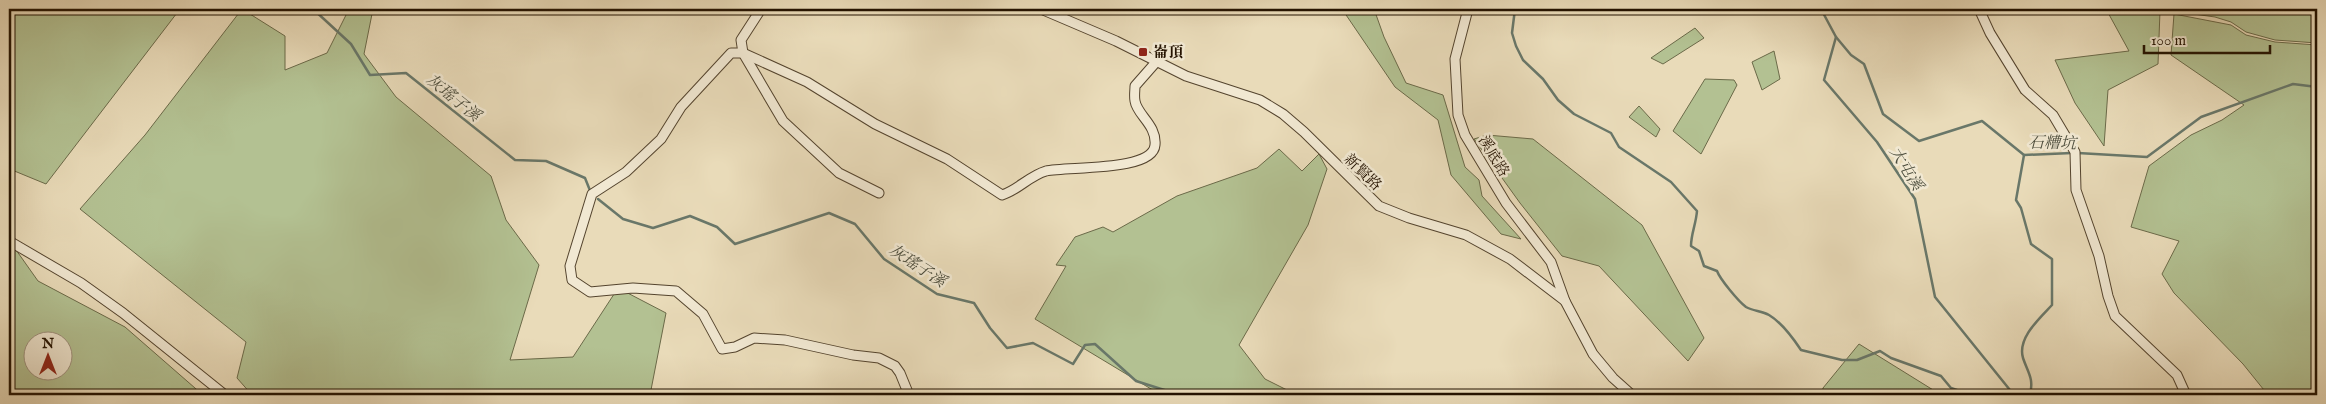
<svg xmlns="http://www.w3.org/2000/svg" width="2326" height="404" font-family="'IM FELL English','Noto Serif TC',serif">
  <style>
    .green { fill: #b3c192; stroke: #6b6a49; fill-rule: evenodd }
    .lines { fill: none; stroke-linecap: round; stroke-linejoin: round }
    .stream { stroke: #697769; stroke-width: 2.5 }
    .minor-casing { stroke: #54442e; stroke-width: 11 }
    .minor { stroke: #f1e8d2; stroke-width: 9 }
    .poi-dot { fill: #8f2418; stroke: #f1e8d2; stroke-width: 2 }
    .labels { text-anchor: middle; stroke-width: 5; stroke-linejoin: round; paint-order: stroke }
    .poi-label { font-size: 15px; font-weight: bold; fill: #231200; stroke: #f1e8d2; text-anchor: start }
    .street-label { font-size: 15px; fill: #231200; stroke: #f1e8d2 }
    .water-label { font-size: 16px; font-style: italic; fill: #4c4d3d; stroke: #f1e8d2 }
  </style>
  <rect width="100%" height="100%" fill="#e9dbb9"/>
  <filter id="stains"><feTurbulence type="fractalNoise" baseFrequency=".004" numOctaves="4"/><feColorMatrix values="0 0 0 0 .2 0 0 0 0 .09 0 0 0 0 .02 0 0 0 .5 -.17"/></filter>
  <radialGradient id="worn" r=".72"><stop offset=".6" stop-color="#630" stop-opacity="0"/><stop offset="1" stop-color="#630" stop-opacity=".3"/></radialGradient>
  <g class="green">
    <path d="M 9,9 L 180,9 L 46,184 L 12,170 L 9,192 Z"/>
    <path d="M 242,9 L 285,36 L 285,70 L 327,53 L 349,9 L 373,9 L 364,54 L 396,97 L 491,176 L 506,220 L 539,265 L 510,360 L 573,357 L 618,288 L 666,313 L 650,395 L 252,395 L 237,378 L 246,342 L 80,209 L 145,135 Z"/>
    <path d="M 1342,9 L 1374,9 L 1384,37 L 1406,83 L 1443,95 L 1465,167 L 1479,180 L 1482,196 L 1521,239 L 1501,234 L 1451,175 L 1438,120 L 1395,87 Z"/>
    <path d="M 2106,9 L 2155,9 L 2160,11 L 2158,64 L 2108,90 L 2104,146 L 2075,103 L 2055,60 L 2129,51 Z"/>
    <path d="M 2168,9 L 2317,9 L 2317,43 L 2275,40 L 2246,32 L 2231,22 L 2215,17 L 2172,11 Z"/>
    <path d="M 2174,14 L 2231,25 L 2246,35 L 2275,42 L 2317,45 L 2317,395 L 2268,395 L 2243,364 L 2174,293 L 2162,274 L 2179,241 L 2131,227 L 2149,166 L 2191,135 L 2222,120 L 2244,105 L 2171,55 Z"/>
    <path d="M 1695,28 L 1704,38 L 1663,64 L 1651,58 Z"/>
    <path d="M 1774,51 L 1780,79 L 1762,90 L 1752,62 Z"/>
    <path d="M 1705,79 L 1734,80 L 1737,85 L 1701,154 L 1673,131 Z"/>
    <path d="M 1639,106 L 1660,129 L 1656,137 L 1629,117 Z"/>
    <path d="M 1487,135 L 1533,139 L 1642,225 L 1704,338 L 1688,361 L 1599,266 L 1562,256 L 1520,203 L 1474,139 Z"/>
    <path d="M 1279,149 L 1302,171 L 1319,154 L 1327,169 L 1308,225 L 1239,345 L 1265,379 L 1297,395 L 1161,395 L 1035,319 L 1066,266 L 1056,265 L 1075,237 L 1103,227 L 1113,232 L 1177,196 L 1257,168 Z"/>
    <path d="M 9,240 L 38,281 L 125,327 L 203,395 L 9,395 ZM 32,342 L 62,342 L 62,372 L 32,372 Z"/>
    <path d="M 1859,344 L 1938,393 L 1944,395 L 1822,395 L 1823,388 Z"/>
  </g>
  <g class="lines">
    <g class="stream">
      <path d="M 313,9 L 351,44 L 370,75 L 406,73 L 515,160 L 546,161 L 585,178 L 591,193"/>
      <path d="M 1515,9 L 1512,33 L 1516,46 L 1523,60 L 1543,79 L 1558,100 L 1574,114 L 1611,133 L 1619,147 L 1671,182 L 1697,211 C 1696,224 1691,234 1691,246 L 1699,251 L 1704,266 L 1717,271 C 1720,279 1738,301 1746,307 C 1753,311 1762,311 1769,315 C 1781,322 1793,338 1801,350 L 1842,360 L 1857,360 L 1880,351 L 1891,358 L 1941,376 L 1951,388 L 1971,395"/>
      <path d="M 1821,9 L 1836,37 L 1824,80 L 1877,142 L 1915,199 L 1935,297 L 2014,395"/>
      <path d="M 1836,37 L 1851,55 L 1864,64 L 1883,114 L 1919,141 L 1982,121 L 2024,155 L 2072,153"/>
      <path d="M 2078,153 L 2147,157 L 2201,117 L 2293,84 L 2317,87"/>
      <path d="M 2024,155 L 2016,200 L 2021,208 L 2031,244 L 2052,259 L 2052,305 C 2040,318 2017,338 2023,358 C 2028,373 2034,378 2030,395"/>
      <path d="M 598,199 L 623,219 L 653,228 L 690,216 L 717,227 L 735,244 L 829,213 L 855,224 L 884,259 L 937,294 L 974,303 L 990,328 L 1007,348 L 1033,343 L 1073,364 L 1085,345 L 1095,344 L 1136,381 L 1180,395"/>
    </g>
    <defs>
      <g id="minor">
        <path d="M 761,9 L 741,40 L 743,53 L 783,121 L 839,173 L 879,193"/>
        <path d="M 1041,9 L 1116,41 L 1186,76 L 1260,100 L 1283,114 L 1304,132 L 1379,206 L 1409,218 L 1466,235 L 1510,259 L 1565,301 L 1593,354 L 1613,378 L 1632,395"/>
        <path d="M 1468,9 L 1455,59 L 1458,115 L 1465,135 L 1506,203 L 1551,262 L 1565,301"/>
        <path d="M 1979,9 L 1990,33 L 2025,90 L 2053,115 L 2075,152 L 2076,190 L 2099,256 L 2108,296 L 2115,316 L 2177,375 L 2186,395"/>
        <path d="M 9,241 L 81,283 L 123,313 L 225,395"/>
        <path d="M 909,395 L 900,373 L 895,366 L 879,358 L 853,355 L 785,340 L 754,338 L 735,347 L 722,349 L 703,314 L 676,291 L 633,288 L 590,292 L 572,280 L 570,266 L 592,194 L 626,172 L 661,139 L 681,107 L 731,53 L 743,53 L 807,82 L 875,124 L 947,159 L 1002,195 C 1018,190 1029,176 1046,171 C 1067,166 1153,172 1155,145 C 1157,125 1137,115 1135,101 C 1134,96 1135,90 1135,86 L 1157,61"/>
      </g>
    </defs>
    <use href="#minor" class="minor-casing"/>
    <use href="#minor" class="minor"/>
  </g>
  <rect class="poi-dot" x="1138" y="47" width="10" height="10" rx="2.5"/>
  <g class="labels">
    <g class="poi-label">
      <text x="1153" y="57">崙頂</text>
    </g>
    <g class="street-label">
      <text transform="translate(1494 156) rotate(59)" y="5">溪底路</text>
      <text transform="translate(1363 172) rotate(44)" y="5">新賢路</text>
    </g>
    <g class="water-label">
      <text transform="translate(454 97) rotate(39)" y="6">灰瑤子溪</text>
      <text transform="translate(2052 142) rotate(1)" y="6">石糟坑</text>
      <text transform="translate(1907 168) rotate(58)" y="6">大屯溪</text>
      <text transform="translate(918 265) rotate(33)" y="6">灰瑤子溪</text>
    </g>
  </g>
  <rect width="2326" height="404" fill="none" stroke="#e9dbb9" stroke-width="30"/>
  <rect x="10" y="10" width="2306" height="384" fill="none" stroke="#231200" stroke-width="2.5"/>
  <rect x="15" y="15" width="2296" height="374" fill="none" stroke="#231200"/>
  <g transform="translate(48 356)"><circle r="24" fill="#f1e8d2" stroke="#9f927e"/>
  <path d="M0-4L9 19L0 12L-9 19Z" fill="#8f2418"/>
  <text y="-8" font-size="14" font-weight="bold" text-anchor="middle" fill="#231200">N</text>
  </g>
  <path d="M2144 45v8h126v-8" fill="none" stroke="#231200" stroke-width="2.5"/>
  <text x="2151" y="45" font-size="15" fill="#231200" stroke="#f1e8d2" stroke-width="4" paint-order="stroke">100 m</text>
  <rect width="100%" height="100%" filter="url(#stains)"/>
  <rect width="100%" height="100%" fill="url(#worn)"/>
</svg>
